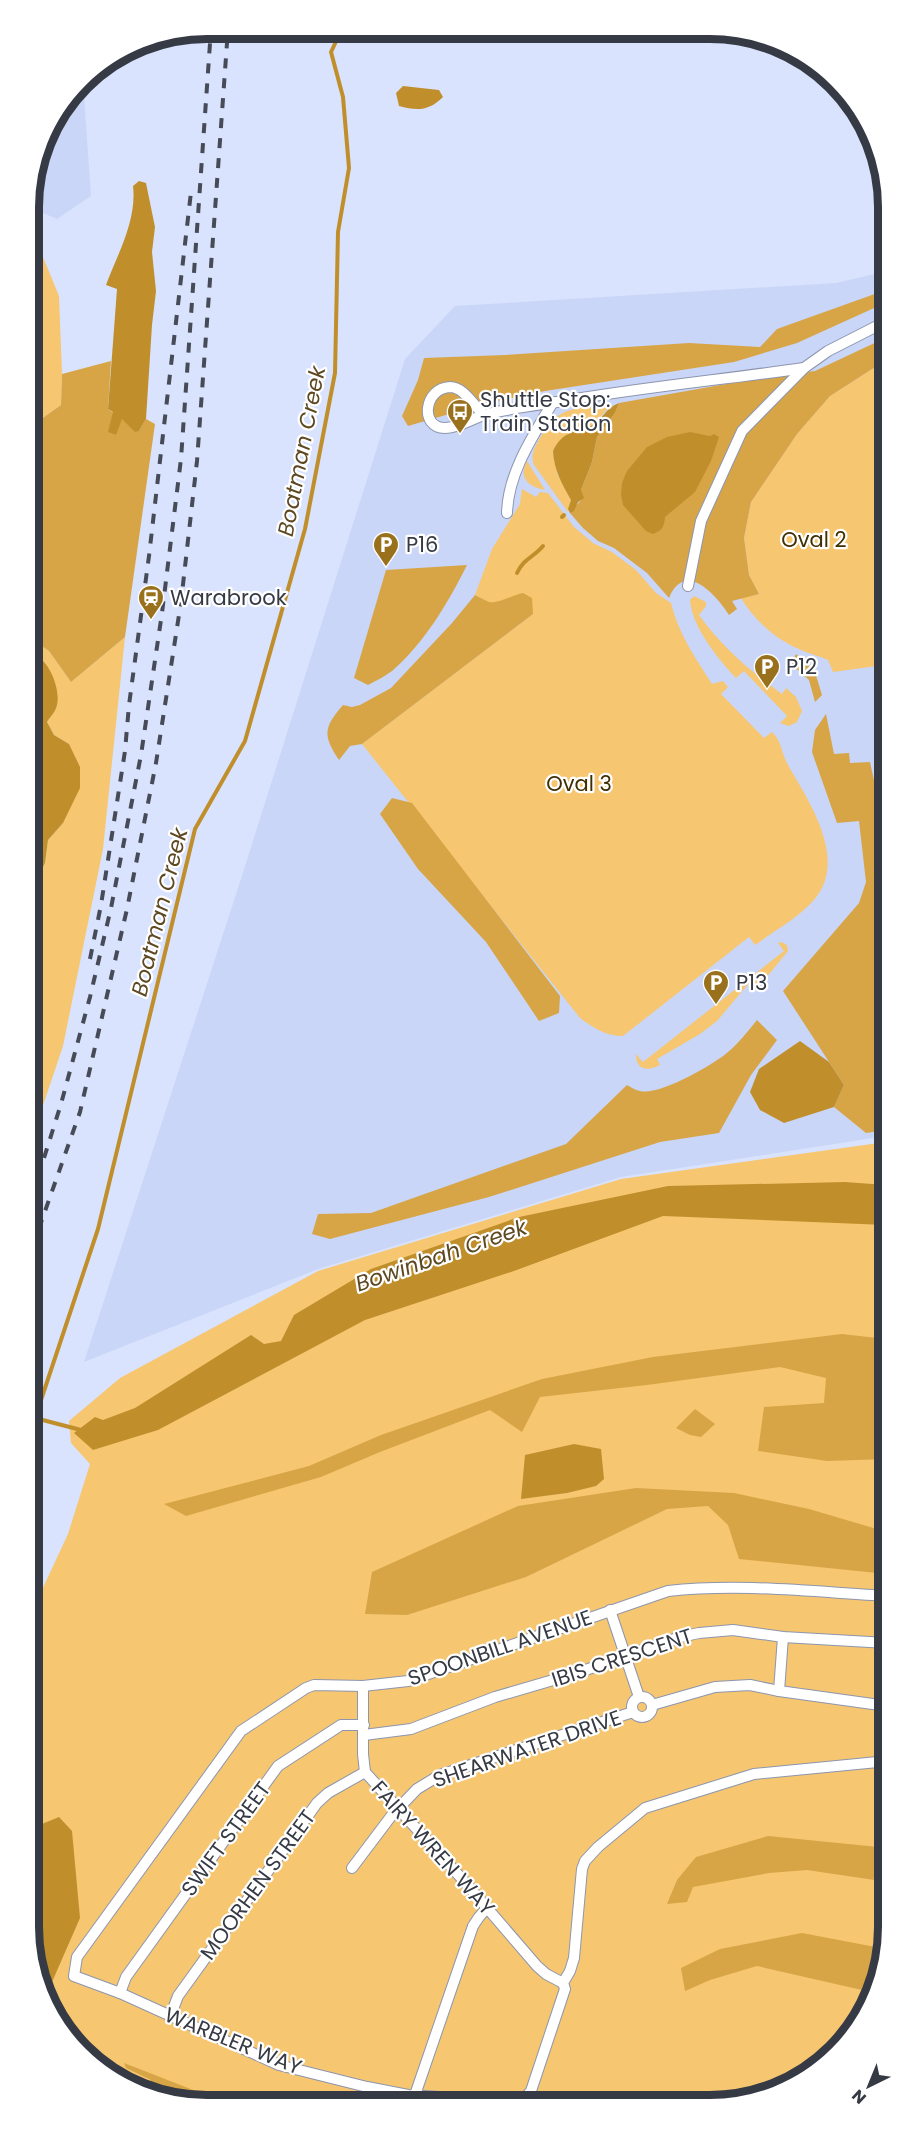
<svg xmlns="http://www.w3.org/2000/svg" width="917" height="2134" font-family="Poppins,sans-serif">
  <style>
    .built { fill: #cad6f7 }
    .green { fill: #f6c671 }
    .forest { fill: #d7a546 }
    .water { fill: #c08f2c }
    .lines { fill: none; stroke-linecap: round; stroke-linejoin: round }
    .stream { stroke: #c08f2c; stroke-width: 4 }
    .street-casing { stroke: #8d96ae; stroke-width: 12 }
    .street { stroke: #fff; stroke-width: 10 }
    .rail { stroke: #464b57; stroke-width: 4; stroke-dasharray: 10 10; stroke-linecap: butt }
    .labels { text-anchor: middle; stroke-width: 4.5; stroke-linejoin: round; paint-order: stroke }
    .poi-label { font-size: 21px; fill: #363a44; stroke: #fff; text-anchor: start }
    .park-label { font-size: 21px; fill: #422e03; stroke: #fff }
    .street-label { font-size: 21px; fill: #363a44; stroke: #fff }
    .water-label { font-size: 22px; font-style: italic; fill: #5d4821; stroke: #fff }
    .rim { fill: none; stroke: #363a44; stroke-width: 8 }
  </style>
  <rect width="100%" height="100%" fill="#d9e3fd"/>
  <g class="built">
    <path d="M 83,81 L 91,196 L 57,219 L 29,207 L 29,195 L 47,128 Z"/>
    <path d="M 883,272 L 886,1136 L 621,1177 L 318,1269 L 84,1362 L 240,882 L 405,359 L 455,306 L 836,283 Z"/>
  </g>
  <g class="green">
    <path d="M 41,252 L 59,296 L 62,374 L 61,405 L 30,427 L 29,254 Z"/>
    <path d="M 883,362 L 884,665 L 833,672 L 828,660 C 819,656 810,654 801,650 C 776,640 755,621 741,598 L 759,594 L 749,575 L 744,538 L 751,502 L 797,434 L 830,396 Z"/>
    <path d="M 614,405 L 608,408 L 594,425 L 579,428 L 556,445 L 553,451 L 557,473 L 571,500 L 568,512 L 534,465 C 530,456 535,446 540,438 C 558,403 580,409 614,405 Z"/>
    <path d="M 527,461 L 545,490 C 528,487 518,477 527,461 Z"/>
    <path d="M 522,489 L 536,497 L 540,492 L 548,493 L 574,527 L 593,543 L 612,552 L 636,570 L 656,593 L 671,603 C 678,633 696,659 712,684 L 723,681 L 728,687 L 721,694 L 764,738 L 772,732 C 780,740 780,745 784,756 C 787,765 794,775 799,784 C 818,817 844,865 814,900 C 798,918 774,931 755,945 L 749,937 L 623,1036 C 605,1036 594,1028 580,1018 L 362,744 L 533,614 L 487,602 L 475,595 L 492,549 L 520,504 Z"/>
    <path d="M 694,596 L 706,602 L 706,606 L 699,615 C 722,647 750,671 782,694 L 786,688 L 796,697 L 802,711 L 797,722 L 789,726 L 780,723 L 787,716 L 744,671 L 736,678 C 718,659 692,627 690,600 Z"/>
    <path d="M 125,637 L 103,849 L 63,1046 L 32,1138 L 32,1041 L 41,1029 L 43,1006 L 31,1005 L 31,968 L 34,967 L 31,962 L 31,890 L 45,863 L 48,840 L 63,823 L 69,744 L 54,735 L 47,722 L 57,706 L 38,654 L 30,652 L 30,638 L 49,651 L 71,682 Z"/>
    <path d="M 781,942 L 787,945 L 788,951 L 757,989 L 749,983 L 717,1021 L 700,1034 L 657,1059 L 660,1065 C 648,1071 636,1071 636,1054 L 643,1062 L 784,951 L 778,943 Z"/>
    <path d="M 886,1142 L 888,1939 L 875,1995 L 844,2044 L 809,2076 L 756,2100 L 172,2102 L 89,2061 L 53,2017 L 34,1973 L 33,1609 L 68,1534 L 90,1464 L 71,1443 L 69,1421 L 120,1378 L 318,1271 L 621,1179 Z"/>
  </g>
  <g class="forest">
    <path d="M 883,291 L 883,304 L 797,343 L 734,362 L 545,391 L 487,403 L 408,426 L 402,416 L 418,380 L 424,358 L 505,355 L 689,343 L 760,347 L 777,329 Z"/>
    <path d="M 883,339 L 883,362 L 830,396 L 797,434 L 751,502 L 744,538 L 749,575 L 759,594 L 732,601 L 737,609 L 729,615 C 717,596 685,559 669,598 L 647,573 L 614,548 L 598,541 L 583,528 L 570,513 L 581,500 L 581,490 L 592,462 L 597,437 L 615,413 L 619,403 L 766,377 L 815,371 Z"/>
    <path d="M 111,361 L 108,409 L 139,431 L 146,419 L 155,424 L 125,637 L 71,682 L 49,651 L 30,638 L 30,427 L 61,405 L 62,374 Z"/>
    <path d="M 467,565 C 448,603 425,642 392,671 C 385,676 376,681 368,685 L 354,678 L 386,570 Z"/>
    <path d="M 523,593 L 532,598 L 533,614 L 362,744 L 350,746 L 339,760 C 322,735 324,727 343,705 L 352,707 L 360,705 L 391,688 L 452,623 L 475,595 C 479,597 484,600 489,602 C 497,604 513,595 523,593 Z"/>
    <path d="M 796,654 L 815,672 L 822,695 L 815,702 L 809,680 L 791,664 Z"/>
    <path d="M 826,714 L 834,754 L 849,753 L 850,763 L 870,762 L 885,831 L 886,1130 L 866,1133 L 834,1107 L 844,1085 L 783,991 L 859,903 L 866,882 L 859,821 L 837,823 L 812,752 L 815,730 Z"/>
    <path d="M 392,798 L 412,803 L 560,996 L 559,1013 L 539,1021 L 486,942 L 418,869 L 380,814 Z"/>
    <path d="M 757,1020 L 777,1040 L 751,1075 L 719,1133 L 660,1142 L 489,1197 L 330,1239 L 312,1234 L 318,1214 L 371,1213 L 566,1144 L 627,1085 C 631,1087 635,1090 640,1091 C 659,1096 713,1065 728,1052 C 739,1043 748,1031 757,1020 Z"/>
    <path d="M 842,1334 L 886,1339 L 887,1459 L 827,1461 L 758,1451 L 764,1407 L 824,1403 L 826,1378 L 780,1367 L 647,1385 L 540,1397 L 522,1432 L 490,1410 L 380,1452 L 321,1477 L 186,1516 L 164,1504 L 309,1466 L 381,1435 L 542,1379 L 653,1357 Z"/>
    <path d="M 695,1409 L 715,1424 L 701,1437 L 690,1435 L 676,1428 Z"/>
    <path d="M 636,1488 L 734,1493 L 809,1509 L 887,1532 L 887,1574 L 739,1559 L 728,1525 L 708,1506 L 667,1509 L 526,1577 L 407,1615 L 365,1614 L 372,1572 L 518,1506 Z"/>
    <path d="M 768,1836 L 888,1848 L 888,1882 L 807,1870 L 769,1873 L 693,1887 L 687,1902 L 667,1904 L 677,1880 L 696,1857 Z"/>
    <path d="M 40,1852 L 43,1913 L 34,1927 L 34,1853 Z"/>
    <path d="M 802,1933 L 886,1949 L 874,1996 L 862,1990 L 757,1966 L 710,1980 L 685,1991 L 681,1968 L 720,1949 Z"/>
    <path d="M 124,2063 L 224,2102 L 172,2102 L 143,2088 L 151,2080 L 126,2068 Z"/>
  </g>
  <g class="water">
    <path d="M 403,86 L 439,90 L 443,97 C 429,111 417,111 399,106 L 396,93 Z"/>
    <path d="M 139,181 L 146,183 L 155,227 L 152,252 L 156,291 L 152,325 L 146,419 L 139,431 L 135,432 L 122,419 L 116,435 L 108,432 L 113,412 L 108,409 L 117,289 L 106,285 C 118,253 137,220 133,186 Z"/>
    <path d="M 619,403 L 615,413 L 597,437 L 592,462 L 581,490 L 584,498 L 578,502 L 574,511 L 570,513 L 568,509 L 571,500 C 562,484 554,470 553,451 C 562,431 576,432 593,425 C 602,421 604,409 619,403 Z"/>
    <path d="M 690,432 L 710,436 L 714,434 L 719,437 L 711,461 L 695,492 L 665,517 C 664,527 663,530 653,534 L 646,531 L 623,505 L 621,495 L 622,483 L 627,471 L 647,447 L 667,437 Z"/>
    <path d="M 30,652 C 48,657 61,688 57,705 C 56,711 50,717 47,722 L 54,735 L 69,744 L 80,767 L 80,788 L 63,823 L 48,840 L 45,863 L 31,890 Z"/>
    <path d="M 31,1005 L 43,1005 L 41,1029 L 32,1041 Z"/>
    <path d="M 800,1041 L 829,1062 L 844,1085 L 834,1107 L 784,1123 L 760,1110 L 750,1092 L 759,1069 Z"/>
    <path d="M 845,1182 L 886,1185 L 886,1225 L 663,1216 L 514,1271 L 365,1320 L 158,1430 L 93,1450 L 74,1433 L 95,1417 L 103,1420 L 135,1408 L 251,1335 L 264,1344 L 281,1341 L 294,1315 L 371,1269 L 519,1217 L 668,1186 Z"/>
    <path d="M 574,1444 L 601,1449 L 604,1479 L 596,1486 L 567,1493 L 521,1499 L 525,1455 Z"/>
    <path d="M 59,1817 L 72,1831 L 80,1918 L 45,1998 L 34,1973 L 34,1927 L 43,1913 L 40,1852 L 42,1824 Z"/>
  </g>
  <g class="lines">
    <g class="stream">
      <path d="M 562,517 L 564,515"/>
      <path d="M 517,573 C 524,558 533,558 543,546"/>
      <path d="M 81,1430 L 35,1418 L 98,1229 L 195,829 L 245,741 L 305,529 L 335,373 L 338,232 L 349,168 L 343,97 L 331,52 L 342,29"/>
    </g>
    <defs>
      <g id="street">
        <path d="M 484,415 C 474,406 464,387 450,387 C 424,388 419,428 445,428 C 459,428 471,419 484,415 C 506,409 529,406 551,403 C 635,388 720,380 804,368"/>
        <path d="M 507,513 C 508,473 533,436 553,402"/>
        <path d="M 688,586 L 701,521 L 742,431 L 804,368 L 828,351 L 883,323"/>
        <path d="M 610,1610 L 639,1697"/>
        <path d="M 363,1686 L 363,1754 L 365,1772 L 463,1880 L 537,1966 L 546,1974 L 563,1983"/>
        <path d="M 779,1691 L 783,1637"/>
        <circle cx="642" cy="1707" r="10"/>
        <path d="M 652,1705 L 715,1687 L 750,1685 L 779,1691 L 887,1706"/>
        <path d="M 364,1735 L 411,1729 L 495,1697 L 577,1673 L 680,1637 L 699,1633 L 733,1630 L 783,1637 L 887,1643"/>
        <path d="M 352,1868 L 392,1815 L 417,1789 L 440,1775 L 633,1712"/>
        <path d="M 120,1993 L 126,1977 L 278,1766 L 341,1725 L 364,1725"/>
        <path d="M 170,2017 L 178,1996 L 317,1803 L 328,1793 L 365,1772"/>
        <path d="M 415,2095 L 473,1926 L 479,1917 L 487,1908"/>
        <path d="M 504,2101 L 408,2095 L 367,2087 L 279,2065 L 120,1993 L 74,1976 L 77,1957 L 241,1731 L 306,1688 L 314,1685 L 363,1686 L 408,1681 L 668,1591 C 741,1583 814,1592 887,1596"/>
        <path d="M 519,2101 L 525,2098 L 531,2091 L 565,1989 L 563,1983 L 570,1971 L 574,1958 L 582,1869 L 585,1861 L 598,1847 L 645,1808 L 754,1774 L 888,1761"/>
      </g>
    </defs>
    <use href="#street" class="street-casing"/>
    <use href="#street" class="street"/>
    <g class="rail">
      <path d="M 90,959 L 101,905 L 125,751 L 129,705 L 149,556 L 191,192"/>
      <path d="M 32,1196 L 61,1104 L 90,997 L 111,908 L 141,755 L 162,613 L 181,459 L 211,29"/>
      <path d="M 32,1248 L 80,1112 L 127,909 L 156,763 L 181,602 L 197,461 L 228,29"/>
    </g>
  </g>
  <defs>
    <symbol id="bus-pin" viewBox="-11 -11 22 30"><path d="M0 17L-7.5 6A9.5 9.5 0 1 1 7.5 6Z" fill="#99711d" stroke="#fff"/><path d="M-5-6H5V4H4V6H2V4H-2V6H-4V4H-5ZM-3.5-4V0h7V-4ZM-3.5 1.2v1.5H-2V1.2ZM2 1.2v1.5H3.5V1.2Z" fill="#fff"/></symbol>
    <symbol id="parking-pin" viewBox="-11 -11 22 30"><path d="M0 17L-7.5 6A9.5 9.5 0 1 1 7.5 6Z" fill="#99711d" stroke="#fff"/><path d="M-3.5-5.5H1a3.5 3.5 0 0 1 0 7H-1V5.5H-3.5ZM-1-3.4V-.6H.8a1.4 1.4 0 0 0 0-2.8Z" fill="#fff"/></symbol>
    <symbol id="station-pin" viewBox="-11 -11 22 30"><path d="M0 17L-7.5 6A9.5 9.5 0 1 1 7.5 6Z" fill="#99711d" stroke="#fff"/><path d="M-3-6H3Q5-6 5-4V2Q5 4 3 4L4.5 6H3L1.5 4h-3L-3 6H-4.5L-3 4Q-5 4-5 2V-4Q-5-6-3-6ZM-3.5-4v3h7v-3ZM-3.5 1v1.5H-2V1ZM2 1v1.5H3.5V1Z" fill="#fff"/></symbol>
  </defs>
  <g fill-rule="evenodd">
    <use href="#bus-pin" x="445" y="397" width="30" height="40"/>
    <use href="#parking-pin" x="371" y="530" width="30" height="40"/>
    <use href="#station-pin" x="136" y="583" width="30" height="40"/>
    <use href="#parking-pin" x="752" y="652" width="30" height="40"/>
    <use href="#parking-pin" x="701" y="968" width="30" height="40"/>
  </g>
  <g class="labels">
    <g class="poi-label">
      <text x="480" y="407">Shuttle Stop:<tspan x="480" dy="24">Train Station</tspan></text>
      <text x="406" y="552">P16</text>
      <text x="170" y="605">Warabrook</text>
      <text x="786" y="674">P12</text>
      <text x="736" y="990">P13</text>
    </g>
    <g class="park-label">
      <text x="814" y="547">Oval 2</text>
      <text x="579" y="791">Oval 3</text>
    </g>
    <g class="street-label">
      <text transform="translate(500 1648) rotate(-19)" y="7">SPOONBILL AVENUE</text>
      <text transform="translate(622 1658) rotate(-18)" y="7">IBIS CRESCENT</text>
      <text transform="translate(527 1749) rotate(-19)" y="7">SHEARWATER DRIVE</text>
      <text transform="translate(226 1839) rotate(-54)" y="7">SWIFT STREET</text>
      <text transform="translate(433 1848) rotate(48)" y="7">FAIRY WREN WAY</text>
      <text transform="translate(258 1885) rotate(-54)" y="7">MOORHEN STREET</text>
      <text transform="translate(233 2041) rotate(22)" y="7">WARBLER WAY</text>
    </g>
    <g class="water-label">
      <text transform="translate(301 451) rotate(-79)" y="8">Boatman Creek</text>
      <text transform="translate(159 912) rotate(-76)" y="8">Boatman Creek</text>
      <text transform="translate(441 1255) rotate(-19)" y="8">Bowinbah Creek</text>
    </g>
  </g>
  <path d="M0 0H917V2134H0ZM207 39H710A168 168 0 0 1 878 207V1927A168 168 0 0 1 710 2095H207A168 168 0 0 1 39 1927V207A168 168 0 0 1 207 39Z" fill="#fff" fill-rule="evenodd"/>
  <path class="rim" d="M207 39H710A168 168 0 0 1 878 207V1927A168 168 0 0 1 710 2095H207A168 168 0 0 1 39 1927V207A168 168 0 0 1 207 39Z"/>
  <g transform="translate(869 2086) rotate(223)" stroke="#ffffff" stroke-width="4.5" paint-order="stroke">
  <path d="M0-4.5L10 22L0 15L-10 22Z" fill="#363a44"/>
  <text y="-9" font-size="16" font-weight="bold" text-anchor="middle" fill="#363a44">N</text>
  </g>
</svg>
